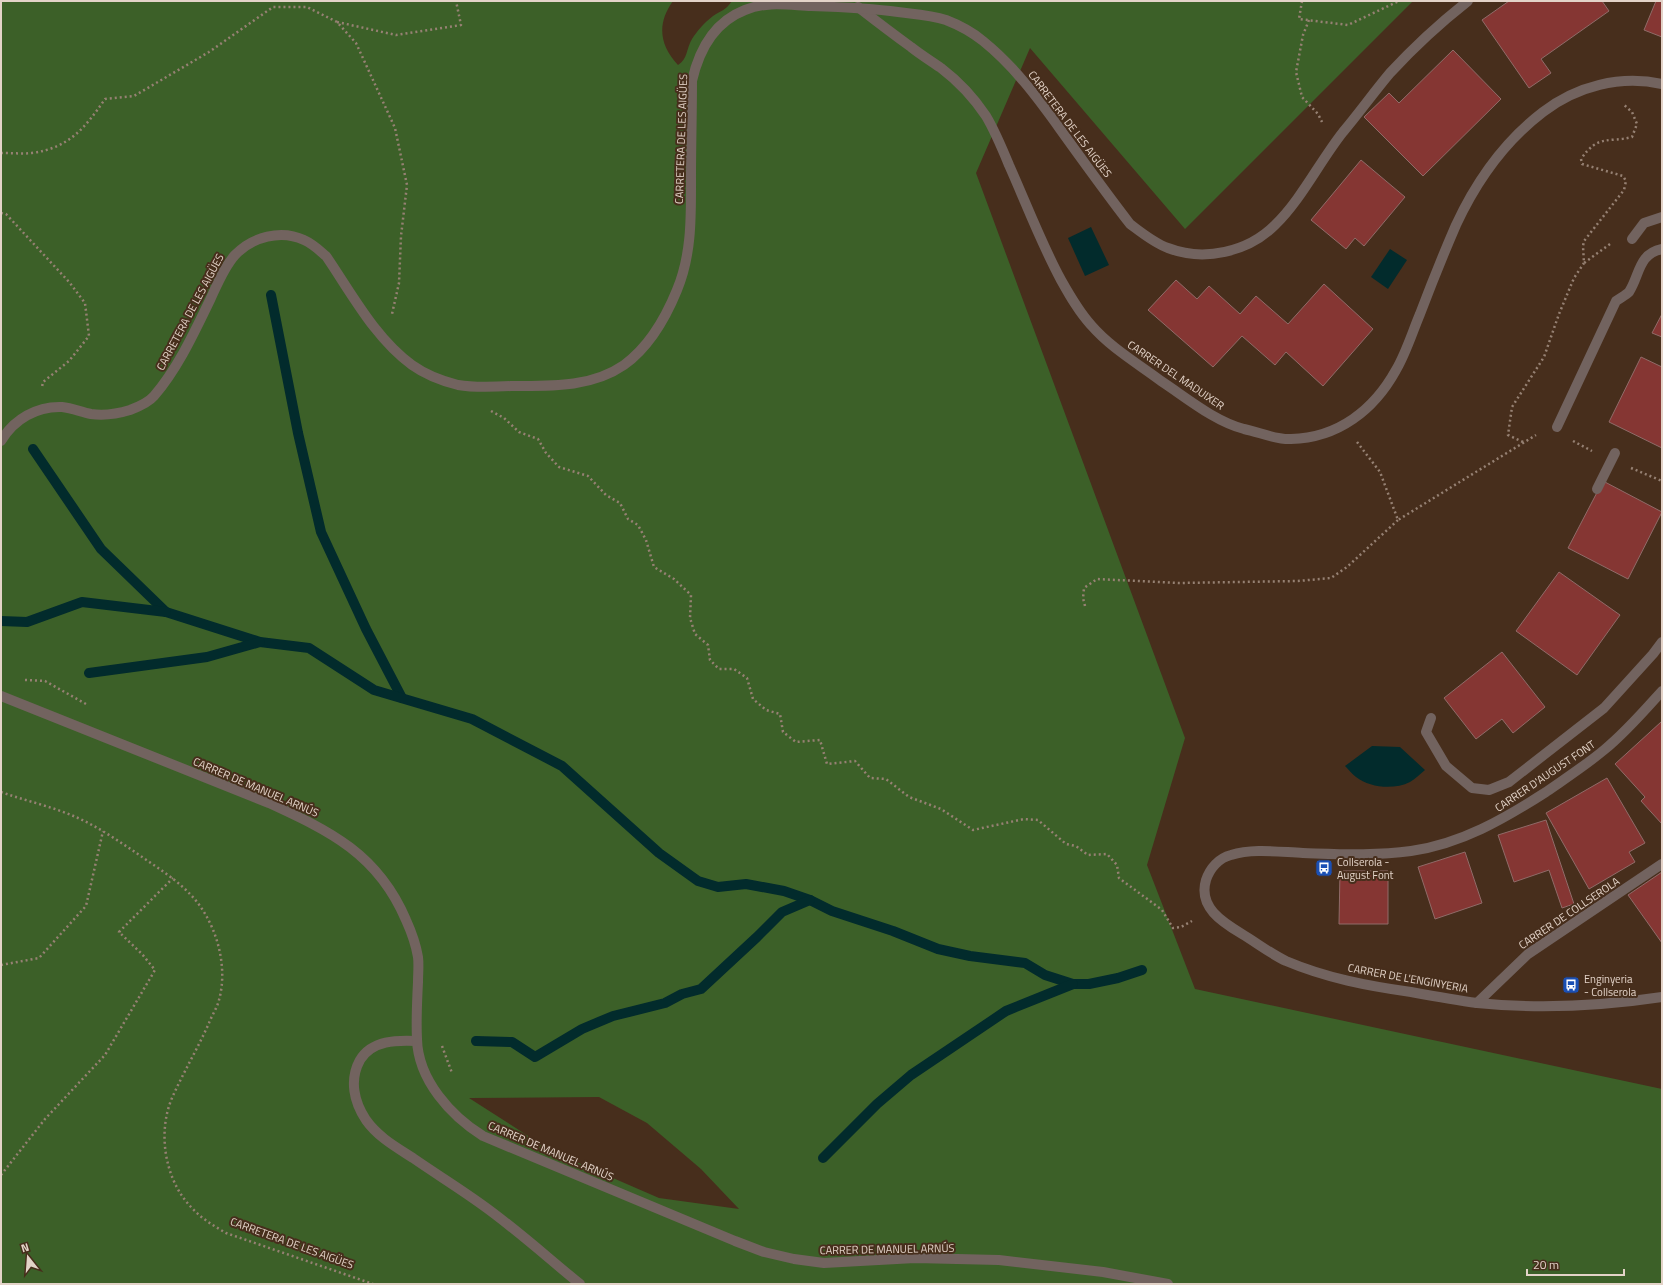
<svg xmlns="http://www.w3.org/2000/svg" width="1663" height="1285" font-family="'Titillium Web',sans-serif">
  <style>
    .green { fill: #3c6028; fill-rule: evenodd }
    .water { fill: #022b2c }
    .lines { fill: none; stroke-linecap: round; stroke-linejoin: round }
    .stream { stroke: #022b2c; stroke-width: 10 }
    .building { fill: #853633; stroke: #906b68 }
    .path { stroke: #968173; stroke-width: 2.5; stroke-dasharray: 2 3; stroke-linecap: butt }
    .service { stroke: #72635f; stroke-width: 10 }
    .minor { stroke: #72635f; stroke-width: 10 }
    .labels { text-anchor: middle; stroke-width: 4; stroke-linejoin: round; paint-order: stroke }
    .street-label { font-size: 11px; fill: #e3d3c8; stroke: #472e1c }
    .poi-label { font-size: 11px; fill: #e3d3c8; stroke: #472e1c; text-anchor: start }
  </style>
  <rect width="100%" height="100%" fill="#472e1c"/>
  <path class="green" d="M 1,1 L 673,1 C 657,23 659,45 678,65 C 688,59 686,49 692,39 C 697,31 705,22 713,16 C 722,10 725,11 732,1 L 1413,1 L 1185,229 L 1030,48 L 976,173 L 1185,738 L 1147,865 L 1195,989 L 1662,1089 L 1662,1284 L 1,1284 ZM 599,1097 L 647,1123 L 701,1169 L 739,1209 L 659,1198 L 553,1152 L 469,1098 Z"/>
  <g class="water">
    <path d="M 1091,227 L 1109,265 L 1085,276 L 1068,238 Z"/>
    <path d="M 1390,249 L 1407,260 L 1388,289 L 1371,277 Z"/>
    <path d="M 1372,746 L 1400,747 L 1425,770 C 1420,774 1415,779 1410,782 C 1394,790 1370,788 1356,777 C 1352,774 1348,769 1345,766 Z"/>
  </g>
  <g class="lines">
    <g class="stream">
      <path d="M 271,295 L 298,433 L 321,532 L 366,629 L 402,698"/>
      <path d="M 33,449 L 101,549 L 166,612 L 260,642 L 309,648 L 374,690 L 472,719 L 562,766 L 659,853 L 698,881 L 718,887 L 746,884 L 784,891 L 810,900 L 832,911 L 893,931 L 938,949 L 970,956 L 1025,963 L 1045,975 L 1073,984 L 1089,984 L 1118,978 L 1142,970"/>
      <path d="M 1,621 L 27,622 L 82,602 L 166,612"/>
      <path d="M 89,673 L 207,657 L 260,642"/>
      <path d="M 476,1041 L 512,1042 L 535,1057 L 582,1029 L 613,1016 L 665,1003 L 682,994 L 701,989 L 757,937 L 782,912 L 810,900"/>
      <path d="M 823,1158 L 877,1104 L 911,1075 L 1006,1011 L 1073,984"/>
    </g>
  </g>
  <g class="building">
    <path d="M 1509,1 L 1602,1 L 1609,11 L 1541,59 L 1551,73 L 1529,88 L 1482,20 Z"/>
    <path d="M 1656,1 L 1662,1 L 1662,37 L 1644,30 Z"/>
    <path d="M 1453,50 L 1501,99 L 1423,176 L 1364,117 L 1389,93 L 1399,103 Z"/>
    <path d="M 1361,160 L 1405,197 L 1364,246 L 1355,238 L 1346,249 L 1311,220 Z"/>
    <path d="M 1176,280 L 1197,299 L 1209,286 L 1240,314 L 1256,296 L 1288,324 L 1324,284 L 1373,329 L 1323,386 L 1286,352 L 1275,365 L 1242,336 L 1213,367 L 1148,310 Z"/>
    <path d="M 1662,314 L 1662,337 L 1652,333 Z"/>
    <path d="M 1641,357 L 1662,367 L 1662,448 L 1609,422 Z"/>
    <path d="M 1603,481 L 1662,512 L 1628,579 L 1568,548 Z"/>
    <path d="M 1559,572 L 1620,615 L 1577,675 L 1516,631 Z"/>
    <path d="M 1502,652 L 1545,707 L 1513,733 L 1502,719 L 1476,739 L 1444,698 Z"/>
    <path d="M 1661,722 L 1662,723 L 1662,824 L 1641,801 L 1645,797 L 1615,764 Z"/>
    <path d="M 1607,778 L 1645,843 L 1629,852 L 1635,862 L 1589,889 L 1546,813 Z"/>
    <path d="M 1546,820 L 1574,904 L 1562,908 L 1549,870 L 1514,882 L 1498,835 Z"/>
    <path d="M 1465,852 L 1482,903 L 1435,919 L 1418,867 Z"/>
    <path d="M 1340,871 L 1388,871 L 1388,924 L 1339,924 Z"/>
    <path d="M 1662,872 L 1662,943 L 1628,895 Z"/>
  </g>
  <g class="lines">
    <g class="path">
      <path d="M 1302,1 L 1299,19 L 1348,25 L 1399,1"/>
      <path d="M 1309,20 L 1303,35 L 1296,72 L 1302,97 L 1318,114 L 1322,122"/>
      <path d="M 337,22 L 396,35 L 461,25 L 456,1"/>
      <path d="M 1,153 C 11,153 22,154 32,153 C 69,148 85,128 105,99 L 134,96 L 209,52 L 273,7 L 307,7 L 337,22 L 356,43 L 395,128 L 407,185 L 401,236 L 399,283 L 392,314"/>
      <path d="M 1,213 L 6,214 L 70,283 L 85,303 L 89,336 L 69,361 L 43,382 L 42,387"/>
      <path d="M 1610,244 L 1584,263 L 1583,246 L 1584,241 L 1624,190 L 1626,181 L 1623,176 L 1582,164 L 1581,159 C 1598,134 1608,143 1632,137 L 1637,124 L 1632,112 L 1623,104"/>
      <path d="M 491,411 L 504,418 L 519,432 L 538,439 L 546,453 L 559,467 L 588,476 L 606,495 L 620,503 L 628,519 L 638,525 L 646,540 L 654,567 L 674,579 L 691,595 L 690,618 L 695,634 L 708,645 L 710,660 L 719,669 L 734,669 L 747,678 L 753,699 L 766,710 L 780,714 L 783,732 L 796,742 L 820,740 L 827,764 L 855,761 L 870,778 L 886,779 L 909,797 L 941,809 L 973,830 L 1024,819 L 1038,820 L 1066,844 L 1076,846 L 1088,855 L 1107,854 L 1117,865 L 1119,878 L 1162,910 L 1173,928 L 1181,927 L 1192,921"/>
      <path d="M 1573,441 L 1592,451"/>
      <path d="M 1357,442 L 1380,472 L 1398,520 L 1536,435"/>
      <path d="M 1523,442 L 1508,435 L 1512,407 L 1544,357 L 1559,314 L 1574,278 L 1584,263"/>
      <path d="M 1631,468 L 1662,481"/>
      <path d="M 1085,606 L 1083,598 L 1084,588 L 1097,579 L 1178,583 L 1298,581 L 1331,578 L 1347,567 L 1398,520"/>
      <path d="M 25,680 L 45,681 L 86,704"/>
      <path d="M 1,792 C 26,801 54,807 78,818 C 98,827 117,840 135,852 C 153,865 172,876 188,892 C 215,918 229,964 219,1000 C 217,1008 212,1015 209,1023 C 198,1048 183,1073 172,1098 C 157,1133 165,1181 192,1208 C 202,1219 214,1226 226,1233 L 373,1284"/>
      <path d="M 1,965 L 39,958 L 86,906 L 103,831"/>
      <path d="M 442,1046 L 452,1073"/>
      <path d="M 1,1175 L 45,1119 L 105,1055 L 155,970 L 142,954 L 119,932 L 173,878"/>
    </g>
    <g class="service">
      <path d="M 1632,239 L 1644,223 L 1662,217"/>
      <path d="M 1557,427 L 1616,301 C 1620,298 1626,295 1629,292 C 1640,275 1638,254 1662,249"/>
      <path d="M 1597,489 L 1615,453"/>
      <path d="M 1431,718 L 1426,732 L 1446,766 L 1472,788 L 1489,790 L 1509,782 L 1604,708 L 1653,654 L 1662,642"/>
      <path d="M 1477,1003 L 1528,954 L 1662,864"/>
      <path d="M 417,1041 C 397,1040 372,1040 360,1060 C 349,1080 354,1102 366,1120 C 378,1137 396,1147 413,1158 C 436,1174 459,1188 481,1204 C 515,1228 548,1258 580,1284"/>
    </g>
    <g class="minor">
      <path d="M 858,7 C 876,21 893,34 911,47 C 921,55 931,61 941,68 C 958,81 974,98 986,116 C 995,131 1002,148 1009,165 C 1026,203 1041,243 1061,280 C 1070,296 1079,312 1091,325 C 1111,348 1137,363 1161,381 C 1187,398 1214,421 1244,429 C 1259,432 1276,440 1291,439 C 1338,438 1374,410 1396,370 C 1406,353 1412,333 1420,314 C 1431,285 1443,255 1456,225 C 1476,182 1505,141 1543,112 C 1577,86 1620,75 1662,84"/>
      <path d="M 1,441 C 14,419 37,406 62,407 C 72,408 81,412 91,414 C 105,416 117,414 130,410 C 138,407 148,403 154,396 C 178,368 194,333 210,300 C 217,285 224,267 235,255 C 252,237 281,229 304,240 C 313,244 319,250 326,256 C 352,294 375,338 412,365 C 426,375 442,381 458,385 C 475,388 494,387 511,386 C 549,386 591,388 624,365 C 649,347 666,317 677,290 C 692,254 691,216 691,178 C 691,146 692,114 692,81 C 699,50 714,22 745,10 C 767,1 788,5 811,6 C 840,7 869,8 898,12 C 914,14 931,15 946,20 C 959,25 972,32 983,41 C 1014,66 1037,97 1060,129 C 1083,161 1106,193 1130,224 C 1142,233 1154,243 1168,248 C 1204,262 1248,252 1275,225 C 1301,200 1320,161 1343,132 C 1359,113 1374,92 1390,73 C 1414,47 1440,23 1468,1"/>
      <path d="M 1662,691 C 1644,711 1626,732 1604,750 C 1586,765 1566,778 1546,792 C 1504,819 1461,844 1411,851 C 1375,856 1338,854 1303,853 C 1279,852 1253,848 1231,855 C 1219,858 1210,868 1206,880 C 1198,907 1222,922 1242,934 C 1257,943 1271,954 1286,961 C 1326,978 1368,986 1411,992 C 1433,996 1455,1000 1477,1003 C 1538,1009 1602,1006 1662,997"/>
      <path d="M 1,696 L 269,803 C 330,831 378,854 406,920 C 411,931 416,945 418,957 C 419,965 418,974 418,982 C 417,1001 416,1020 417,1039 C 418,1080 451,1116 483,1136 L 735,1241 L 764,1252 L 794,1259 L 824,1263 L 915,1258 L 999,1260 L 1103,1272 L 1168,1284"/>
    </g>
  </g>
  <defs>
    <symbol id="bus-square" viewBox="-11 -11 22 22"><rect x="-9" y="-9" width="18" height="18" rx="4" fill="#1a4fb4" stroke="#472e1c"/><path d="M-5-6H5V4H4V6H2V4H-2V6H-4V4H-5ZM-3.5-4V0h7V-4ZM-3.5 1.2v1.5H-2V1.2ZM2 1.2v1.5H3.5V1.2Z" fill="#fff"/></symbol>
  </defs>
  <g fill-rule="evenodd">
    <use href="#bus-square" x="1314" y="858" width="20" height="20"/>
    <use href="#bus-square" x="1561" y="975" width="20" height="20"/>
  </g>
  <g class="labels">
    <g class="street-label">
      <text transform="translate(1070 124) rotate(53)" y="4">CARRETERA DE LES AIGÜES</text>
      <text transform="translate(681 139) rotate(-88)" y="4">CARRETERA DE LES AIGÜES</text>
      <text transform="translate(190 312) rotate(-62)" y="4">CARRETERA DE LES AIGÜES</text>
      <text transform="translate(1176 375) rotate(34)" y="4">CARRER DEL MADUIXER</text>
      <text transform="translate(1545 776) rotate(-34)" y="4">CARRER D'AUGUST FONT</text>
      <text transform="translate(256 787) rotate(23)" y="4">CARRER DE MANUEL ARNÚS</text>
      <text transform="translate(1569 913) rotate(-34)" y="4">CARRER DE COLLSEROLA</text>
      <text transform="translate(1408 978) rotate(10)" y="4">CARRER DE L'ENGINYERIA</text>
      <text transform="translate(551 1151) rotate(23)" y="4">CARRER DE MANUEL ARNÚS</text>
      <text transform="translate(292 1243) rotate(20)" y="4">CARRETERA DE LES AIGÜES</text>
      <text transform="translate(887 1249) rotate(-1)" y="4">CARRER DE MANUEL ARNÚS</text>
    </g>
    <g class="poi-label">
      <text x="1337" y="866">Collserola -<tspan x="1337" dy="13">August Font</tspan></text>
      <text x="1584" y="983">Enginyeria<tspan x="1584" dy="13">- Collserola</tspan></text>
    </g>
  </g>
  <rect width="1663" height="1285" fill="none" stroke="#e3d3c8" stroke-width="4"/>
  <g transform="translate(28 1257) rotate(343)" stroke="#472e1c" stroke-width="3" paint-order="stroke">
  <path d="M0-3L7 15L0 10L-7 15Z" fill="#e3d3c8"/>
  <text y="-6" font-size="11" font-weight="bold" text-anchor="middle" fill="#e3d3c8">N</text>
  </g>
  <path d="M1527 1269v6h97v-6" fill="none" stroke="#e3d3c8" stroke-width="2"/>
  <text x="1533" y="1269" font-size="12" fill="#e3d3c8" stroke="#472e1c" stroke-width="3" paint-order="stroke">20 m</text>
</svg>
